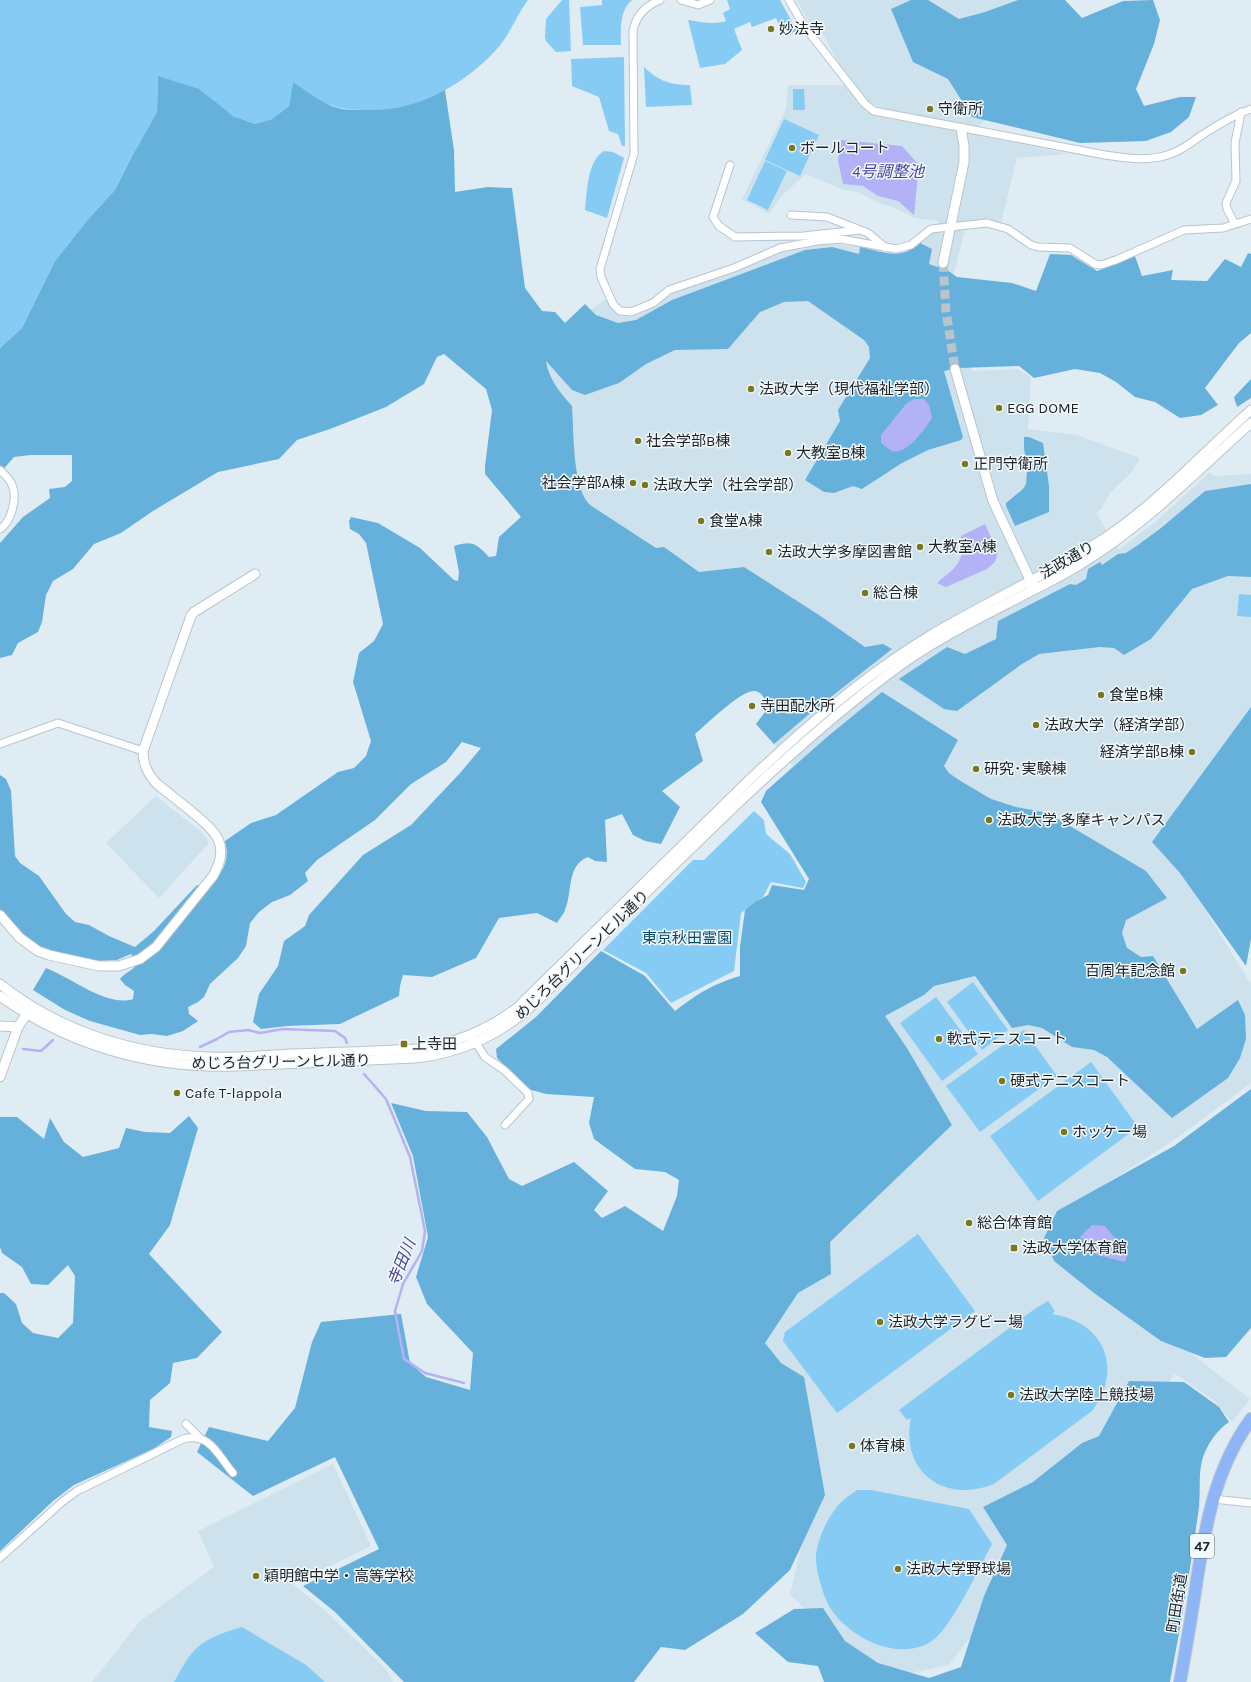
<svg xmlns="http://www.w3.org/2000/svg" width="1251" height="1682" font-family="Karla,'Noto Sans JP',sans-serif">
  <style>
    .built { fill: #cee2ee }
    .green { fill: #85cbf3 }
    .forest { fill: #66b1db }
    .water { fill: #b3b2f7 }
    .lines { fill: none; stroke-linecap: round; stroke-linejoin: round }
    .stream { stroke: #b3b2f7; stroke-width: 2.5 }
    .tertiary-tunnel { stroke: #b9c4cb; stroke-width: 9; stroke-dasharray: 9 4.5; stroke-linecap: butt }
    .minor-casing { stroke: #b9c4cc; stroke-width: 9 }
    .tertiary-casing { stroke: #b9c4cc; stroke-width: 11 }
    .primary-casing { stroke: #c9cacb; stroke-width: 14 }
    .minor { stroke: #fff; stroke-width: 7 }
    .tertiary { stroke: #fff; stroke-width: 9 }
    .primary { stroke: #8eb6f6; stroke-width: 12 }
    .poi-dot { fill: #79781f; stroke: #f2f9fd; stroke-width: 1.5 }
    .labels { text-anchor: middle; stroke-width: 3; stroke-linejoin: round; paint-order: stroke }
    .shield { fill: #f2f9fd; stroke: #5e6266; stroke-width: 1 }
    .shield-label { font-size: 14px; font-weight: bold; fill: #1e2225 }
    .poi-label { font-size: 15px; fill: #1e2225; stroke: #f2f9fd; text-anchor: start }
    .street-label { font-size: 15px; fill: #1e2225; stroke: #f2f9fd }
    .park-label { font-size: 15px; fill: #074864; stroke: #f2f9fd }
    .water-label { font-size: 16px; font-style: italic; fill: #4d4595; stroke: #f2f9fd }
  </style>
  <rect width="100%" height="100%" fill="#e0ecf4"/>
  <g class="built">
    <path d="M 797,0 L 1016,0 L 1031,40 L 1006,103 L 978,126 L 977,135 L 1068,154 L 1017,158 L 1001,223 L 987,219 L 967,221 L 953,277 L 960,321 L 972,371 L 1018,369 L 1031,378 L 1028,429 L 1077,435 L 1140,458 L 1131,473 L 1110,493 L 1102,507 L 1103,508 L 1096,513 L 1119,549 L 1155,522 L 1210,472 L 1214,476 L 1251,474 L 1251,733 L 1168,850 L 1251,984 L 1251,1082 L 1250,1084 L 1171,1142 L 1061,1213 L 1187,1350 L 1250,1399 L 1232,1422 L 1213,1400 L 1175,1374 L 949,1665 L 876,1680 L 790,1594 L 815,1487 L 729,1310 L 833,875 L 766,791 L 793,766 L 756,724 L 768,713 L 771,699 L 560,509 L 521,363 L 605,299 L 616,313 L 622,316 L 633,317 L 655,306 L 664,298 L 674,292 L 734,272 L 782,251 L 803,249 L 818,244 L 829,243 L 896,252 L 904,252 L 913,248 L 932,232 L 938,231 L 939,221 L 914,218 L 895,208 L 876,202 L 858,192 L 844,190 L 806,174 L 782,195 L 769,214 L 742,199 L 786,109 L 788,85 L 845,85 L 867,112 L 883,118 L 946,128 L 911,115 L 876,106 L 868,101 L 841,67 L 821,31 L 812,26 L 808,21 Z"/>
    <path d="M 156,796 L 201,832 L 209,843 L 159,898 L 106,843 Z"/>
    <path d="M 333,1464 L 371,1546 L 293,1584 L 330,1615 L 386,1669 L 393,1682 L 92,1682 L 140,1621 L 214,1567 L 198,1531 Z"/>
  </g>
  <g class="green">
    <path d="M 0,0 L 528,0 C 516,16 509,37 495,51 C 460,88 416,111 366,110 C 353,110 341,109 329,105 C 318,102 304,89 293,82 L 289,106 L 272,119 L 255,124 L 233,116 L 158,77 L 157,112 L 132,156 L 115,190 L 90,217 L 55,261 L 22,328 L 0,348 Z"/>
    <path d="M 562,0 L 569,0 L 571,51 L 556,52 L 546,41 L 545,37 L 546,19 Z"/>
    <path d="M 602,0 L 632,0 C 619,11 621,30 621,45 L 583,45 L 580,7 L 602,5 Z"/>
    <path d="M 727,0 L 780,0 L 797,31 L 784,36 L 776,18 L 752,27 L 750,22 L 734,29 L 742,50 L 725,64 L 700,68 L 688,20 C 701,22 713,25 726,21 L 723,13 L 730,9 Z"/>
    <path d="M 624,57 L 625,146 L 622,146 L 618,134 L 609,131 L 599,97 L 572,86 L 571,59 Z"/>
    <path d="M 644,67 C 658,81 671,85 690,85 L 692,105 L 646,107 Z"/>
    <path d="M 793,89 L 804,89 L 805,110 L 793,110 Z"/>
    <path d="M 784,119 L 819,135 L 800,176 L 765,160 Z"/>
    <path d="M 604,151 L 613,152 L 624,158 L 607,218 L 585,210 C 587,193 587,160 604,151 Z"/>
    <path d="M 765,161 L 787,171 L 768,210 L 747,200 Z"/>
    <path d="M 1239,594 L 1251,595 L 1251,617 L 1237,616 Z"/>
    <path d="M 754,811 L 764,820 L 766,834 L 790,854 L 806,882 L 803,888 L 771,882 L 763,897 L 741,913 L 734,971 L 671,1003 L 646,973 L 603,950 L 693,860 L 704,860 Z"/>
    <path d="M 973,982 L 1008,1030 L 982,1050 L 947,1002 Z"/>
    <path d="M 936,997 L 978,1054 L 942,1081 L 900,1023 Z"/>
    <path d="M 1024,1030 L 1057,1076 L 980,1132 L 946,1086 Z"/>
    <path d="M 1091,1062 L 1138,1127 L 1038,1201 L 990,1136 Z"/>
    <path d="M 918,1234 L 975,1311 L 837,1413 L 783,1341 L 785,1332 Z"/>
    <path d="M 1048,1301 L 1055,1311 L 1052,1314 C 1104,1322 1124,1368 1092,1411 L 994,1484 C 944,1504 900,1472 911,1418 L 907,1420 L 899,1410 L 1036,1308 Z"/>
    <path d="M 857,1490 L 871,1490 L 969,1509 L 992,1544 C 980,1566 951,1629 932,1641 C 899,1662 854,1640 833,1612 C 824,1601 815,1569 816,1555 C 818,1539 826,1521 836,1508 C 841,1501 850,1495 857,1490 Z"/>
    <path d="M 242,1627 L 306,1665 L 325,1682 L 174,1682 C 181,1670 188,1655 199,1646 C 211,1636 228,1631 242,1627 Z"/>
  </g>
  <g class="forest">
    <path d="M 911,0 L 928,0 L 959,19 L 985,12 L 1018,0 L 1065,0 L 1082,18 L 1123,1 L 1153,0 L 1160,20 L 1154,44 L 1136,89 L 1144,106 L 1180,97 L 1196,97 L 1189,117 L 1171,132 L 1146,141 L 1080,143 L 972,117 L 948,79 L 913,62 L 891,9 Z"/>
    <path d="M 158,76 L 199,89 L 233,116 L 255,124 L 272,119 L 289,106 L 293,82 C 304,89 315,98 327,104 C 336,109 349,110 360,110 C 391,111 418,105 445,90 L 454,150 L 455,192 L 488,187 L 512,188 L 525,288 L 542,311 L 555,312 L 565,323 L 585,304 L 596,315 L 618,323 L 636,320 L 672,300 L 805,250 L 832,247 L 859,254 L 860,247 C 884,252 900,261 920,243 L 932,249 L 929,264 L 947,270 L 957,277 L 1012,283 L 1036,291 L 1050,254 L 1071,255 L 1097,271 L 1135,256 L 1142,276 L 1173,270 L 1171,280 L 1207,281 L 1225,259 L 1241,267 L 1248,253 L 1251,254 L 1251,333 L 1239,343 L 1205,388 L 1218,405 L 1201,415 L 1180,418 L 1155,402 L 1135,397 L 1116,382 L 1100,373 L 1075,369 L 1034,378 L 1019,366 L 960,368 L 944,371 L 963,437 L 961,440 L 928,450 L 902,463 L 862,489 L 853,486 L 834,493 L 824,492 L 805,480 L 840,421 L 838,410 L 870,358 L 869,347 L 864,340 L 808,301 L 784,302 L 760,312 L 728,349 L 675,350 L 646,364 L 619,383 L 585,395 L 572,390 L 546,361 C 548,378 561,394 572,406 C 574,431 572,488 590,505 L 656,548 L 664,547 L 699,572 L 744,567 L 819,615 L 865,647 L 883,644 L 892,649 L 808,715 L 774,744 L 756,724 L 765,712 L 767,703 C 764,698 761,691 754,691 C 741,690 706,725 695,734 L 703,761 L 662,791 L 680,807 L 661,844 L 645,841 L 633,835 L 622,814 L 605,820 L 607,862 L 595,861 L 588,857 C 566,866 573,891 565,910 C 564,914 559,919 557,923 L 537,913 L 499,918 L 476,958 L 432,977 L 403,975 L 400,986 L 399,996 L 340,1024 L 287,1026 L 261,1029 L 253,1022 L 259,994 L 278,966 L 284,941 L 305,926 L 309,915 L 363,855 L 411,825 L 461,772 L 481,748 L 462,742 L 446,762 L 411,784 L 375,820 L 317,860 L 305,873 L 308,881 L 290,895 L 272,902 L 259,912 L 250,923 L 246,946 L 238,958 L 210,984 L 204,997 L 198,1002 L 188,1007 L 189,1014 L 198,1021 L 183,1031 L 167,1036 L 152,1034 L 140,1035 L 90,1021 L 65,1010 L 33,990 L 46,968 C 70,977 109,1008 133,999 L 134,991 L 125,985 L 120,979 C 125,972 133,971 137,964 L 131,954 L 117,960 L 100,961 L 43,950 L 29,942 L 0,910 L 0,775 L 6,779 L 11,791 L 15,856 L 20,863 L 39,876 L 66,914 L 75,922 L 89,925 L 109,936 L 135,947 L 154,931 L 197,885 L 205,891 C 220,874 231,865 225,841 L 251,823 L 276,815 L 338,772 L 354,768 L 366,756 L 371,741 L 353,682 L 359,653 L 374,641 L 383,624 L 366,543 L 359,534 L 350,529 L 349,521 L 351,517 L 378,523 L 420,548 L 454,580 L 458,581 L 459,572 L 454,546 C 472,540 477,544 489,557 L 496,556 L 499,537 L 521,517 L 485,474 L 485,466 L 492,410 L 486,389 L 444,354 L 437,357 L 424,384 L 386,407 L 330,429 L 297,440 L 279,459 L 218,472 L 153,511 L 121,533 L 94,544 L 73,569 L 53,581 L 46,595 L 42,622 L 38,632 L 18,643 L 12,655 L 0,658 L 0,543 L 23,517 L 50,498 L 49,489 L 65,487 L 72,481 L 72,455 L 31,455 L 14,457 L 0,473 L 0,348 L 22,328 L 55,261 L 90,217 L 115,190 L 132,156 L 157,112 Z"/>
    <path d="M 1251,379 L 1251,398 L 1237,407 L 1234,397 Z"/>
    <path d="M 1024,437 L 1029,437 L 1043,443 L 1049,486 L 1049,512 L 1015,526 L 1006,506 L 1006,503 L 1023,489 L 1026,484 L 1027,470 L 1024,448 Z"/>
    <path d="M 1251,484 L 1251,577 L 1228,576 L 1192,589 L 1151,639 L 1124,655 L 1114,648 L 1100,647 L 1039,654 L 1022,664 L 957,711 L 944,709 L 899,679 L 947,647 L 965,654 L 996,639 L 998,621 L 1070,584 L 1076,585 L 1086,579 L 1088,569 L 1100,562 L 1102,565 L 1118,554 L 1126,553 L 1138,545 L 1161,528 L 1205,491 Z"/>
    <path d="M 882,692 L 958,740 L 944,766 L 949,773 L 959,780 L 991,799 L 1016,807 L 1048,813 L 1146,871 L 1167,898 L 1126,920 L 1122,933 L 1127,948 L 1141,957 L 1153,956 L 1197,1029 L 1238,1000 L 1245,1015 L 1246,1039 L 1240,1058 L 1228,1078 L 1172,1118 L 1107,1057 L 1094,1050 L 1072,1047 L 1042,1028 L 1028,1025 L 1012,1028 L 975,976 L 934,986 L 924,995 L 885,1016 L 907,1048 L 952,1125 L 830,1242 L 831,1274 L 798,1293 L 765,1343 L 781,1363 L 804,1377 L 825,1495 L 790,1570 L 743,1614 L 685,1650 L 661,1647 L 634,1682 L 404,1682 L 335,1612 L 303,1586 L 379,1549 L 335,1457 L 253,1496 L 197,1452 L 209,1427 L 268,1441 L 295,1408 L 312,1342 L 321,1322 L 401,1314 L 410,1363 L 426,1377 L 470,1390 L 473,1353 L 427,1304 L 416,1277 L 428,1237 L 413,1156 L 391,1103 L 426,1111 L 467,1112 L 487,1137 L 509,1179 L 522,1186 L 574,1162 L 608,1191 L 594,1210 L 602,1218 L 625,1206 L 663,1231 L 677,1196 L 679,1180 L 665,1172 L 635,1169 L 594,1139 L 589,1123 L 594,1097 L 546,1094 L 528,1089 L 497,1058 L 496,1049 L 536,1017 L 601,951 L 645,976 L 675,1011 C 697,994 713,984 740,976 L 740,947 L 745,910 L 755,902 L 768,895 L 772,885 L 804,890 L 809,879 L 761,802 L 766,791 L 827,737 Z"/>
    <path d="M 1251,707 L 1251,939 L 1246,966 L 1180,873 L 1152,842 Z"/>
    <path d="M 1251,1089 L 1251,1328 L 1226,1357 L 1205,1358 L 1161,1341 L 1094,1293 L 1054,1261 L 1044,1238 L 1057,1211 L 1174,1146 Z"/>
    <path d="M 189,1116 L 198,1128 L 170,1225 L 149,1254 L 222,1332 L 197,1358 L 173,1363 L 170,1383 L 150,1400 L 149,1427 L 172,1431 L 171,1437 L 153,1449 L 74,1485 L 53,1501 L 0,1551 L 0,1293 L 4,1293 L 16,1304 L 22,1323 L 33,1333 L 58,1338 L 73,1323 L 75,1276 L 68,1265 L 48,1285 L 31,1284 L 22,1267 L 2,1253 L 0,1247 L 0,1117 L 17,1117 L 44,1139 L 50,1118 L 64,1142 L 83,1157 L 119,1148 L 126,1128 L 145,1132 L 170,1133 Z"/>
    <path d="M 1129,1381 L 1184,1382 L 1219,1407 L 1229,1422 C 1219,1429 1211,1439 1206,1450 C 1197,1467 1201,1489 1199,1507 C 1191,1566 1181,1624 1170,1682 L 824,1682 L 818,1666 L 788,1662 L 755,1633 L 794,1609 L 823,1608 L 845,1641 L 878,1663 L 929,1678 L 961,1667 L 984,1596 L 1007,1545 L 983,1507 L 1033,1482 L 1082,1443 L 1099,1436 Z"/>
  </g>
  <g class="water">
    <path d="M 841,140 L 902,146 L 919,165 L 914,215 L 898,201 L 878,196 L 863,186 L 843,184 L 838,161 Z"/>
    <path d="M 914,399 L 924,399 L 929,405 L 932,418 C 925,429 906,456 892,451 C 888,449 884,445 881,443 L 881,435 L 906,404 Z"/>
    <path d="M 985,524 L 998,552 L 995,562 L 987,569 L 946,587 L 937,583 C 955,568 966,562 961,536 Z"/>
    <path d="M 1092,1225 L 1105,1226 L 1128,1254 L 1125,1262 L 1097,1255 L 1080,1237 Z"/>
  </g>
  <g class="lines">
    <g class="stream">
      <path d="M 200,1047 L 217,1039 L 229,1032 L 248,1030 L 260,1033 L 283,1029 L 335,1031 L 345,1038 L 347,1043"/>
      <path d="M 23,1049 L 41,1051 L 53,1040"/>
      <path d="M 364,1074 L 386,1099 L 410,1157 L 425,1231 L 422,1251 L 403,1284 L 395,1311 L 404,1359 L 425,1373 L 464,1383"/>
    </g>
    <path class="tertiary-tunnel" d="M 943,263 L 946,311 L 955,369"/>
    <defs>
      <g id="minor">
        <path d="M 660,0 C 645,6 636,16 633,31 L 634,154 L 600,269 L 601,277 L 613,304 L 620,311 L 631,312 L 653,303 L 669,290 L 734,268 L 780,248 L 817,241 L 841,239 L 896,249 L 911,245 L 931,229 L 987,223 L 1008,229 L 1031,245 L 1038,247 L 1070,248 L 1095,264 L 1101,265 L 1116,260 L 1184,230 L 1223,228 L 1251,219"/>
        <path d="M 681,0 L 698,5 L 710,0"/>
        <path d="M 789,0 L 804,26 L 865,104 L 874,111 L 1105,155 C 1124,158 1145,161 1164,156 C 1178,153 1190,143 1202,135 C 1218,125 1233,115 1251,109"/>
        <path d="M 730,165 L 713,217 L 719,226 L 735,237 L 803,236 L 860,230"/>
        <path d="M 791,215 L 827,217 L 868,233 L 886,248"/>
        <path d="M 1235,224 L 1227,209 L 1226,203 L 1236,181 L 1235,143 L 1241,112"/>
        <path d="M 0,470 C 5,475 10,479 12,485 C 18,498 11,522 0,529"/>
        <path d="M 0,744 L 58,723 L 143,751"/>
        <path d="M 473,1038 L 485,1057 L 504,1070 L 528,1093 L 529,1099 L 505,1125"/>
        <path d="M 186,1424 L 200,1438"/>
        <path d="M 1213,1499 L 1251,1503"/>
        <path d="M 0,1558 L 62,1502 L 77,1491 L 183,1439 C 211,1432 218,1456 233,1473"/>
      </g>
      <g id="tertiary">
        <path d="M 943,263 L 964,162 L 964,146 L 961,128"/>
        <path d="M 955,369 L 993,501 L 1033,586"/>
        <path d="M 0,915 L 20,938 L 38,951 L 49,955 L 99,966 L 119,966 L 140,959 L 156,947 L 213,876 C 231,844 216,832 192,812 C 180,802 168,793 156,783 C 147,773 143,764 143,751 L 191,616 L 194,612 L 255,574"/>
        <path d="M 0,984 C 59,1031 134,1055 209,1057 C 236,1058 264,1056 291,1054 C 333,1053 374,1051 416,1049 C 454,1044 487,1031 518,1007 L 745,784 C 801,731 862,677 928,637 C 987,601 1051,574 1108,536 C 1160,500 1204,452 1251,410"/>
        <path d="M 0,996 C 61,1040 134,1064 209,1066 C 233,1067 257,1065 281,1064 C 325,1062 370,1060 414,1058 C 456,1054 491,1039 524,1013 C 547,992 569,969 591,947 C 687,853 780,756 887,675 C 927,644 973,621 1018,598 C 1040,586 1063,576 1084,562 C 1146,524 1197,471 1251,423"/>
        <path d="M 0,1026 L 18,1027"/>
        <path d="M 0,1077 L 18,1027 L 30,1009"/>
      </g>
      <path id="primary" d="M 1180,1682 C 1186,1648 1192,1614 1197,1579 C 1206,1522 1216,1467 1251,1419"/>
    </defs>
    <use href="#minor" class="minor-casing"/>
    <use href="#tertiary" class="tertiary-casing"/>
    <use href="#primary" class="primary-casing"/>
    <use href="#minor" class="minor"/>
    <use href="#tertiary" class="tertiary"/>
    <use href="#primary" class="primary"/>
  </g>
  <g class="poi-dot">
    <circle cx="771" cy="29" r="4"/>
    <circle cx="930" cy="109" r="4"/>
    <circle cx="792" cy="148" r="4"/>
    <circle cx="751" cy="389" r="4"/>
    <circle cx="999" cy="408" r="4"/>
    <circle cx="638" cy="441" r="4"/>
    <circle cx="788" cy="453" r="4"/>
    <circle cx="965" cy="464" r="4"/>
    <circle cx="633" cy="483" r="4"/>
    <circle cx="645" cy="485" r="4"/>
    <circle cx="701" cy="521" r="4"/>
    <circle cx="920" cy="547" r="4"/>
    <circle cx="769" cy="552" r="4"/>
    <circle cx="865" cy="593" r="4"/>
    <circle cx="1101" cy="695" r="4"/>
    <circle cx="752" cy="706" r="4"/>
    <circle cx="1036" cy="725" r="4"/>
    <circle cx="1192" cy="752" r="4"/>
    <circle cx="976" cy="769" r="4"/>
    <circle cx="989" cy="820" r="4"/>
    <circle cx="1183" cy="971" r="4"/>
    <circle cx="939" cy="1039" r="4"/>
    <rect x="400" y="1040" width="8" height="8" rx="2"/>
    <circle cx="1002" cy="1081" r="4"/>
    <circle cx="177" cy="1093" r="4"/>
    <circle cx="1064" cy="1132" r="4"/>
    <circle cx="969" cy="1223" r="4"/>
    <rect x="1010" y="1244" width="8" height="8" rx="2"/>
    <circle cx="880" cy="1322" r="4"/>
    <circle cx="1011" cy="1395" r="4"/>
    <circle cx="852" cy="1446" r="4"/>
    <circle cx="898" cy="1569" r="4"/>
    <circle cx="256" cy="1576" r="4"/>
  </g>
  <g class="labels">
    <rect class="shield" x="1190" y="1534" width="24" height="24" rx="3"/>
    <g class="shield-label">
      <text x="1202" y="1551">47</text>
    </g>
    <g class="poi-label">
      <text x="779" y="34">妙法寺</text>
      <text x="938" y="114">守衛所</text>
      <text x="800" y="153">ボールコート</text>
      <text x="759" y="394">法政大学（現代福祉学部）</text>
      <text x="1007" y="413">EGG DOME</text>
      <text x="646" y="446">社会学部B棟</text>
      <text x="796" y="458">大教室B棟</text>
      <text x="973" y="469">正門守衛所</text>
      <text x="625" y="488" text-anchor="end">社会学部A棟</text>
      <text x="653" y="490">法政大学（社会学部）</text>
      <text x="709" y="526">食堂A棟</text>
      <text x="928" y="552">大教室A棟</text>
      <text x="777" y="557">法政大学多摩図書館</text>
      <text x="873" y="598">総合棟</text>
      <text x="1109" y="700">食堂B棟</text>
      <text x="760" y="711">寺田配水所</text>
      <text x="1044" y="730">法政大学（経済学部）</text>
      <text x="1184" y="757" text-anchor="end">経済学部B棟</text>
      <text x="984" y="774">研究･実験棟</text>
      <text x="997" y="825">法政大学 多摩キャンパス</text>
      <text x="1175" y="976" text-anchor="end">百周年記念館</text>
      <text x="947" y="1044">軟式テニスコート</text>
      <text x="412" y="1049">上寺田</text>
      <text x="1010" y="1086">硬式テニスコート</text>
      <text x="185" y="1098">Cafe T-lappola</text>
      <text x="1072" y="1137">ホッケー場</text>
      <text x="977" y="1228">総合体育館</text>
      <text x="1022" y="1253">法政大学体育館</text>
      <text x="888" y="1327">法政大学ラグビー場</text>
      <text x="1019" y="1400">法政大学陸上競技場</text>
      <text x="860" y="1451">体育棟</text>
      <text x="906" y="1574">法政大学野球場</text>
      <text x="264" y="1581">穎明館中学・高等学校</text>
    </g>
    <g class="street-label">
      <text transform="translate(1067 560) rotate(-30)" y="5">法政通り</text>
      <text transform="translate(582 955) rotate(-44)" y="5">めじろ台グリーンヒル通り</text>
      <text transform="translate(281 1062) rotate(-1)" y="5">めじろ台グリーンヒル通り</text>
      <text transform="translate(1177 1603) rotate(-81)" y="5">町田街道</text>
    </g>
    <g class="park-label">
      <text x="687" y="943">東京秋田霊園</text>
    </g>
    <g class="water-label">
      <text x="888" y="177">4号調整池</text>
      <text transform="translate(401 1262) rotate(-68)" y="6">寺田川</text>
    </g>
  </g>
</svg>
